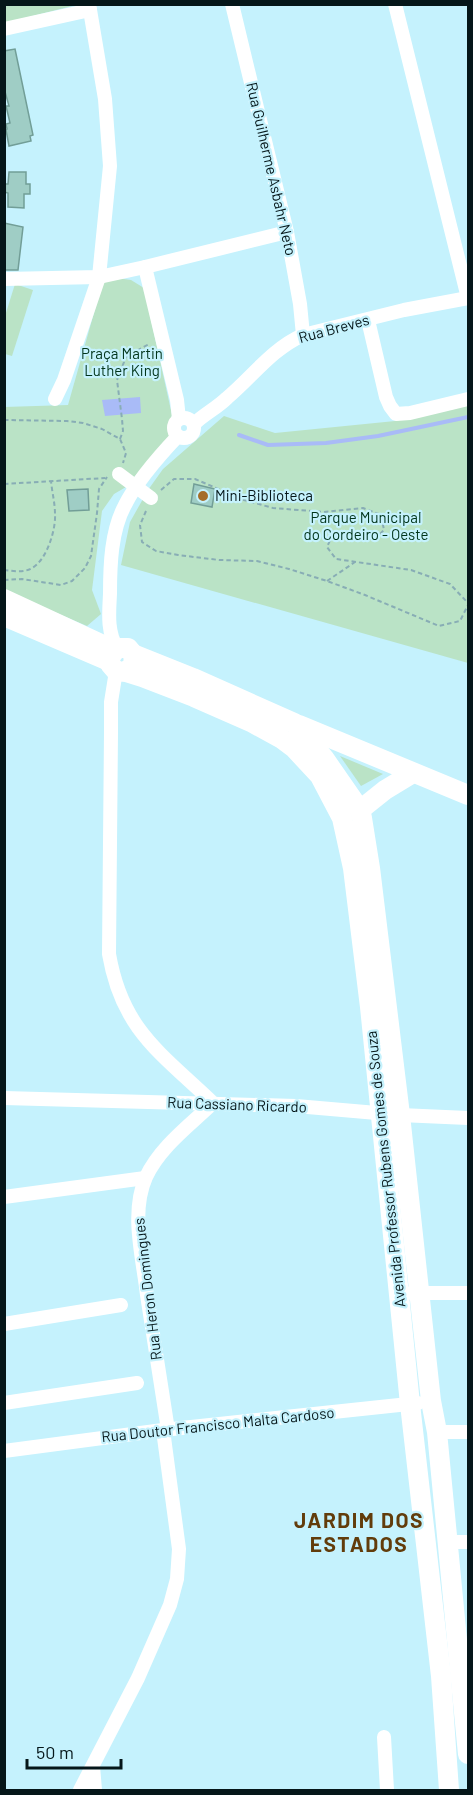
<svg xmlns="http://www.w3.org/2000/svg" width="473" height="1795" font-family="Barlow,sans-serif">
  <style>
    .green { fill: #bae3c6 }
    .water { fill: #a9bbf7 }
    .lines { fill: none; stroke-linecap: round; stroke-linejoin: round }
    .stream { stroke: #a9bbf7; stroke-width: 4 }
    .building { fill: #9fcdc5; stroke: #729e97; stroke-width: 1.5 }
    .path { stroke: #88adb5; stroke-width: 2; stroke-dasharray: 4.5 3; stroke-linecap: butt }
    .street { stroke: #fff; stroke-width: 14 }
    .secondary { stroke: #fff; stroke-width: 20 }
    .poi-dot { fill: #a56d2a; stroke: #c5f2fd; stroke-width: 2 }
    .labels { text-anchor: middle; stroke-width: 4.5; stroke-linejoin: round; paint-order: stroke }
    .street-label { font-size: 15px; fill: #051619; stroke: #c5f2fd }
    .park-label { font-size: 15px; fill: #00341a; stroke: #c5f2fd }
    .poi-label { font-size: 15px; fill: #051619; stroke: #c5f2fd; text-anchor: start }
    .district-label { font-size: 21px; font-weight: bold; letter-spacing: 1.5px; fill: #623c0b; stroke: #c5f2fd }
  </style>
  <rect width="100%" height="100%" fill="#c5f2fd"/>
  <g class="green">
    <path d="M 4,5 L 76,5 L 5,23 Z"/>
    <path d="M 117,278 L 131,280 L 144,288 L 172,415 L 169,436 L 126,487 L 114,494 L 102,511 L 92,590 L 101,614 L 87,626 L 5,591 L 4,407 L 68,405 L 103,281 Z"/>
    <path d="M 15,284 L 33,290 L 12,356 L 5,354 L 5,316 Z"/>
    <path d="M 468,405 L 468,663 L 121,565 L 130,522 L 148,490 L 163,469 L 224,416 L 275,433 L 395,421 Z"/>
    <path d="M 340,756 L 383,774 L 361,786 Z"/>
  </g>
  <path class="water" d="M 140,397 L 141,413 L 105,416 L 102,400 Z"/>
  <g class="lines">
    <path class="stream" d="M 239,435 L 268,445 L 326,443 L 378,436 L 468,417"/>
  </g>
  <g class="building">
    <path d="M 15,49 L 33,135 L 30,136 L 31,141 L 9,146 L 6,130 L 7,129 L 6,124 L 10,123 L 6,106 L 9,106 L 4,88 L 4,51 Z"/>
    <path d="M 9,172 L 26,172 L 26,184 L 30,184 L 30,194 L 24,194 L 24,208 L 8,207 L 8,193 L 4,192 L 4,184 L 8,184 Z"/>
    <path d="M 4,223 L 23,227 L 18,270 L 4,270 Z"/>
    <path d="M 194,484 L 215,489 L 212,507 L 191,503 Z"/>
    <path d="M 88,489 L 89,510 L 69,511 L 67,490 Z"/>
  </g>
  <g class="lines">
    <g class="path">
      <path d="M 4,420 L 67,421 L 83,423 L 102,429 L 120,439 L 126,453 L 123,463"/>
      <path d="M 120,439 L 123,431 L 122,419 L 117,380 L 126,357 L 149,344"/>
      <path d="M 4,484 L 105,478"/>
      <path d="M 161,490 L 174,479 L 195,479 L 244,500 L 273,508 L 324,512 L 363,508 L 381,515 L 384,530 L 375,539 L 332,536 L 327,547 L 336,559 L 411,570 L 450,584 L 468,603"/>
      <path d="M 146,511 L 140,525 L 142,542 L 156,551 L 178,555 L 219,560 L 257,561 L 289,569 L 327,581 L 365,595 L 439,626 L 460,621 L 468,605"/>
      <path d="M 381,515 L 406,517"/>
      <path d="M 4,570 C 13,571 24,573 32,568 C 47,560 56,529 55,514 C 55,503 52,492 51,481"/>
      <path d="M 4,580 L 22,579 L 61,585 L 72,581 L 85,568 L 91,556 L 97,513 L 99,489 L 107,477"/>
      <path d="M 327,581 L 355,562"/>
    </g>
    <g class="street">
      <path d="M 232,4 L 287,232 L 300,304 L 303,335"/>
      <path d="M 395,4 L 468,298"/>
      <path d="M 4,29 L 90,10"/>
      <path d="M 145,267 L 177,400 L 179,419"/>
      <path d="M 4,279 L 99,277 L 145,267 L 287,232"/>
      <path d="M 368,320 L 386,397 L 390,406 L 396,414 L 410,413 L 468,399"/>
      <path d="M 55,399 L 64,380 L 99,277 L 110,166 L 105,99 L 89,4"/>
      <circle cx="184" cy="428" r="10"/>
      <path d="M 194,424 C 204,414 217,408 227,398 C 253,376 272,349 303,335 L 404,310 L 468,298"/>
      <path d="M 119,474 L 151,498"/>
      <path d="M 117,648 C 107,632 109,613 110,594 C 110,565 111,531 125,505 C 137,481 160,455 178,436"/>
      <path d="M 116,671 L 111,702 L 111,732 L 109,954 C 122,1030 161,1053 213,1103 C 189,1126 160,1147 146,1177 C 130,1213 143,1258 147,1295 C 154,1340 161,1385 168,1430"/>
      <path d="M 4,1098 L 296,1106 L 400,1115 L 468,1118"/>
      <path d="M 4,1197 L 145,1178"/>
      <path d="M 411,1293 L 468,1293"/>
      <path d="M 4,1324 L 121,1305"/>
      <path d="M 4,1403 L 137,1383"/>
      <path d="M 437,1432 L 468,1432"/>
      <path d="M 4,1451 L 163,1430 L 418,1403"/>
      <path d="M 447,1542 L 468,1542"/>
      <path d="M 384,1737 L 387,1790"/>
      <path d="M 93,1766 L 95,1790"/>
      <path d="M 80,1790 L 138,1678 L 170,1605 L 177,1579 L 179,1549 L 163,1430"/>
    </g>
    <g class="secondary">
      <path d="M 4,599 L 114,650"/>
      <path d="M 4,616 L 109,661"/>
      <path d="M 133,654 L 193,678 L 294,723 L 324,758 L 360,810 L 362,818 L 370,868 L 400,1115 L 431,1401 L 437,1432 L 468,1754"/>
      <path d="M 126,672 L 134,664 L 133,654 L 128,648 L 117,648 L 110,657 L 110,664 L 116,671 L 126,672 L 142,677 L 194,697 L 251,722 L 282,739 L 294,748 L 320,776 L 342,818 L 353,868 L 370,1007 L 410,1404 L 441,1676 L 449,1790"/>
      <path d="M 299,725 L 468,795"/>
      <path d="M 360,810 L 385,790 L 413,773"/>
    </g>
  </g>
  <circle class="poi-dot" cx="203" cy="496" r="6"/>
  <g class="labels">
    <g class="street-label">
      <text transform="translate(271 169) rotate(77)" y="5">Rua Guilherme Asbahr Neto</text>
      <text transform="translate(334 329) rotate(-15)" y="5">Rua Breves</text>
      <text transform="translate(237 1105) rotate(2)" y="5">Rua Cassiano Ricardo</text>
      <text transform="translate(386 1169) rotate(-96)" y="5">Avenida Professor Rubens Gomes de Souza</text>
      <text transform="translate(148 1289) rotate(-97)" y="5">Rua Heron Domingues</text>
      <text transform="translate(218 1425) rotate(-6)" y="5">Rua Doutor Francisco Malta Cardoso</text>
    </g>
    <g class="park-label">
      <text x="122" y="359">Praça Martin<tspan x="122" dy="17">Luther King</tspan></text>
      <text x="366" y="523">Parque Municipal<tspan x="366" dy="17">do Cordeiro - Oeste</tspan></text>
    </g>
    <g class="poi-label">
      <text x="215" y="501">Mini-Biblioteca</text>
    </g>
    <g class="district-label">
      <text x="359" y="1528">JARDIM DOS<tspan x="359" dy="24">ESTADOS</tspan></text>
    </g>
  </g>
  <rect width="473" height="1795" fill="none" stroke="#051619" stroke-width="12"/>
  <path d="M27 1759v9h94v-9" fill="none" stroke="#051619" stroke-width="3"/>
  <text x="36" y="1759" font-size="18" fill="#051619" stroke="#c5f2fd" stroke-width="4.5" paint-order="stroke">50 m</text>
</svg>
